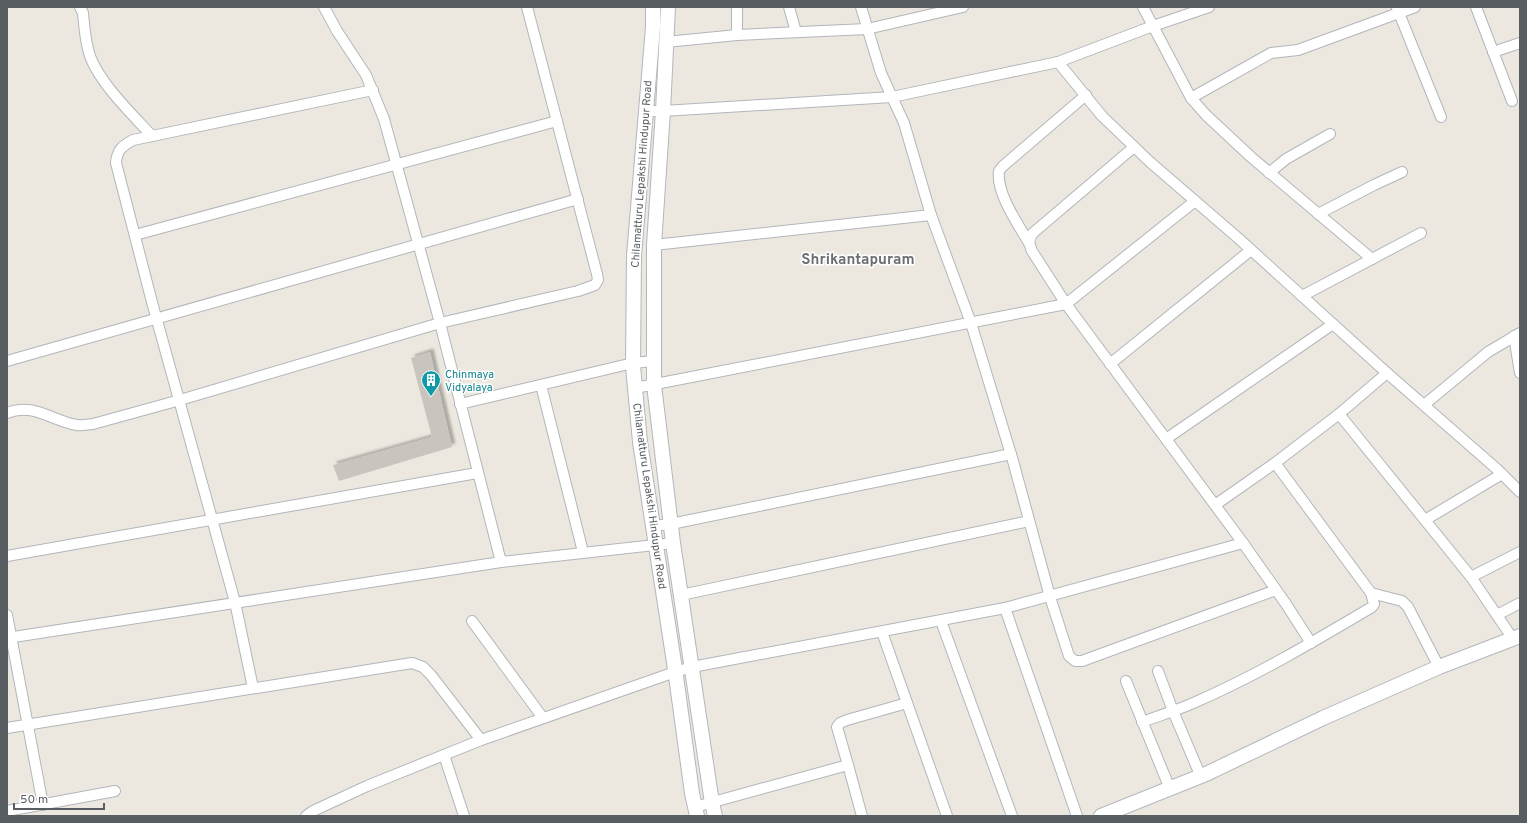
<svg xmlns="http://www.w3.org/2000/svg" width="1527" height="823" font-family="Overpass,sans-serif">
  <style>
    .building { fill: #c9c5be; filter: url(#shadow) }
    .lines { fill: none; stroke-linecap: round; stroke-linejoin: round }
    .street-casing { stroke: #b2b6bb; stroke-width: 12 }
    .secondary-casing { stroke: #b3b7bd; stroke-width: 16 }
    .street { stroke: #fff; stroke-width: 10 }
    .secondary { stroke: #fff; stroke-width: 14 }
    .labels { text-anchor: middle; stroke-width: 3; stroke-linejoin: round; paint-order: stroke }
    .street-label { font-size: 11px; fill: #585d61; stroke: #fff }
    .culture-label { font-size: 11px; fill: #0d838f; stroke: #fff; text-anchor: start }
    .district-label { font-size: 15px; font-weight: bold; fill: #696f73; stroke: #fff }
  </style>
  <defs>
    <filter id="shadow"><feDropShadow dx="3.5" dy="-3.5" stdDeviation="1" flood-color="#0004"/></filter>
  </defs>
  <rect width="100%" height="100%" fill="#ece8df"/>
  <path class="building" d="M 430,352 L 452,447 L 339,481 L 333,465 L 432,437 L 411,358 Z"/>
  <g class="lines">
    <defs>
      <g id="street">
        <path d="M 80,7 L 83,13 C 84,25 85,37 88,49 C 94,78 132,114 152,136"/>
        <path d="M 324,7 L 337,31 L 366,75 L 384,119 L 440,323 L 501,562 L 673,543"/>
        <path d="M 789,7 L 796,32"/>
        <path d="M 861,7 L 881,73 L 904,123 L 931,215 L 971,323 L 1013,461 L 1050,597 L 1069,656 L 1075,661 L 1082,661 L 1276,590"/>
        <path d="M 1143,7 L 1191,98 L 1206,115 L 1251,157 L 1372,259"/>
        <path d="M 1476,7 L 1512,101"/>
        <path d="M 1397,8 L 1441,117"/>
        <path d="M 737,35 L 737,7"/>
        <path d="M 666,42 L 737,35 L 867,29 L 963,7"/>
        <path d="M 1493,52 L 1520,43"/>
        <path d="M 1058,62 L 1102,116 L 1150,162 L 1238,238 L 1387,373 L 1498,470 L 1520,492"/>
        <path d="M 1191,98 L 1271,53 L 1298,50 L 1415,7"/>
        <path d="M 646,111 L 663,111 L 892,97 L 1058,62 L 1153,26 L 1209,7"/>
        <path d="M 1134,147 L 1033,233 C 1028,240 1029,244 1032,251 L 1066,304 L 1243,543"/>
        <path d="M 1269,173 L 1286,159 L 1330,134"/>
        <path d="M 1318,214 L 1374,185 L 1402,172"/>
        <path d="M 135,235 L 557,121"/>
        <path d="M 1029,243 C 1018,224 996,193 999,171 L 1003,166 L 1086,95"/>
        <path d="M 654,245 L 931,215"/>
        <path d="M 1302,296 L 1421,233"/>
        <path d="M 1514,336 L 1520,373"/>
        <path d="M 7,361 C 197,306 388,254 578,199"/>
        <path d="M 1110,364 L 1251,250"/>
        <path d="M 541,385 L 583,552"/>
        <path d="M 635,388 L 1066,304 L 1195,201"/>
        <path d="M 460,404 L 633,363 L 654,361"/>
        <path d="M 1424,405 L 1488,352 L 1520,333"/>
        <path d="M 7,413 C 33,402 52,421 77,425 C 82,426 88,424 93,424 L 180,400 L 440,323 L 578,291 L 595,285 L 598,280 L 597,274 L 527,7"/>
        <path d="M 1339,414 L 1471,577 L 1513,639"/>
        <path d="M 1166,439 L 1333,324"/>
        <path d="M 1275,463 L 1339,414 L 1387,373"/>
        <path d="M 1425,520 L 1502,474"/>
        <path d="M 653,526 L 671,524 L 1011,454"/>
        <path d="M 7,556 L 477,473"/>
        <path d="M 1471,577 L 1520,552"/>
        <path d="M 1371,593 L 1402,601 L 1408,607 L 1439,667"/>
        <path d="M 681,595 L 1029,521"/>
        <path d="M 1005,608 L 1077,816"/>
        <path d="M 7,615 L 43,805"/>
        <path d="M 1497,615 L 1520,603"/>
        <path d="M 472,621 L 543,718"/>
        <path d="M 941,621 L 1012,816"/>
        <path d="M 882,632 L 947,816"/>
        <path d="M 7,638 L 501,562"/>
        <path d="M 1158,671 L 1173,711 L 1201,777"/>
        <path d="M 1126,681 L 1170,789"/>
        <path d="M 253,688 L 235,602 L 153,306 L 116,163 C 117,150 122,146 133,140 L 373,90"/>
        <path d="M 1142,722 C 1158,716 1175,711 1191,704 C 1254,677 1313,642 1372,607 L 1374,604 L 1371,593 L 1275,463 L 1215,505"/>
        <path d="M 7,728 L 412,663 L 423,667 L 431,675 L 481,740"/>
        <path d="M 444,755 L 464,816"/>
        <path d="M 848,765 L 837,727 L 840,723 L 847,720 L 907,703"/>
        <path d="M 695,807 L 848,765 L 862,816"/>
        <path d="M 7,811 L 115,791"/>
        <path d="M 306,816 L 313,811 L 367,786 L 481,740 L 675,672 L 692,667 L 1005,608 L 1243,543 L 1286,604 L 1311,643"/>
      </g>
      <g id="secondary">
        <path d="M 653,7 L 653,27 L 634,256 L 633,366 L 640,442 L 675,669 L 692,793 L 697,816"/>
        <path d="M 668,7 L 663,111 L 654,245 L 654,385 L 673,543 L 712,803 L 715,816"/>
        <path d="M 1101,816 L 1206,774 L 1323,718 L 1439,667 L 1520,636"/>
      </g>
    </defs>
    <use href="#street" class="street-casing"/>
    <use href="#secondary" class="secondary-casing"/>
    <use href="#street" class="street"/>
    <use href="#secondary" class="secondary"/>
  </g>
  <defs>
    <symbol id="building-pin" viewBox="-11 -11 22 30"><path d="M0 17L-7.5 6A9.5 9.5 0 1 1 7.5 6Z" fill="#0f9aa8" stroke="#fff"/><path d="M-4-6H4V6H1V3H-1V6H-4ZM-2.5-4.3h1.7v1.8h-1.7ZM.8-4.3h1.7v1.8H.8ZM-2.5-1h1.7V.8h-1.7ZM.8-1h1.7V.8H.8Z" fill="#fff"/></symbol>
  </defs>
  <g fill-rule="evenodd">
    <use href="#building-pin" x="420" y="369" width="22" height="30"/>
  </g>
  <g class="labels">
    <g class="street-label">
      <text transform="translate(641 174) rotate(-86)" y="4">Chilamatturu Lepakshi Hindupur Road</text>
      <text transform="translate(650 496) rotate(82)" y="4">Chilamatturu Lepakshi Hindupur Road</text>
    </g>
    <g class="culture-label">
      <text x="445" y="378">Chinmaya<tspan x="445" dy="13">Vidyalaya</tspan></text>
    </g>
    <g class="district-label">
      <text x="858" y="264">Shrikantapuram</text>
    </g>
  </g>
  <rect width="1527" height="823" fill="none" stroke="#585d61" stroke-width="16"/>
  <path d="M14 803v6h90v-6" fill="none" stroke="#585d61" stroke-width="2"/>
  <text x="20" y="803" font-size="12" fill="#585d61" stroke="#ffffff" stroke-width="3" paint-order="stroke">50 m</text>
</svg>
